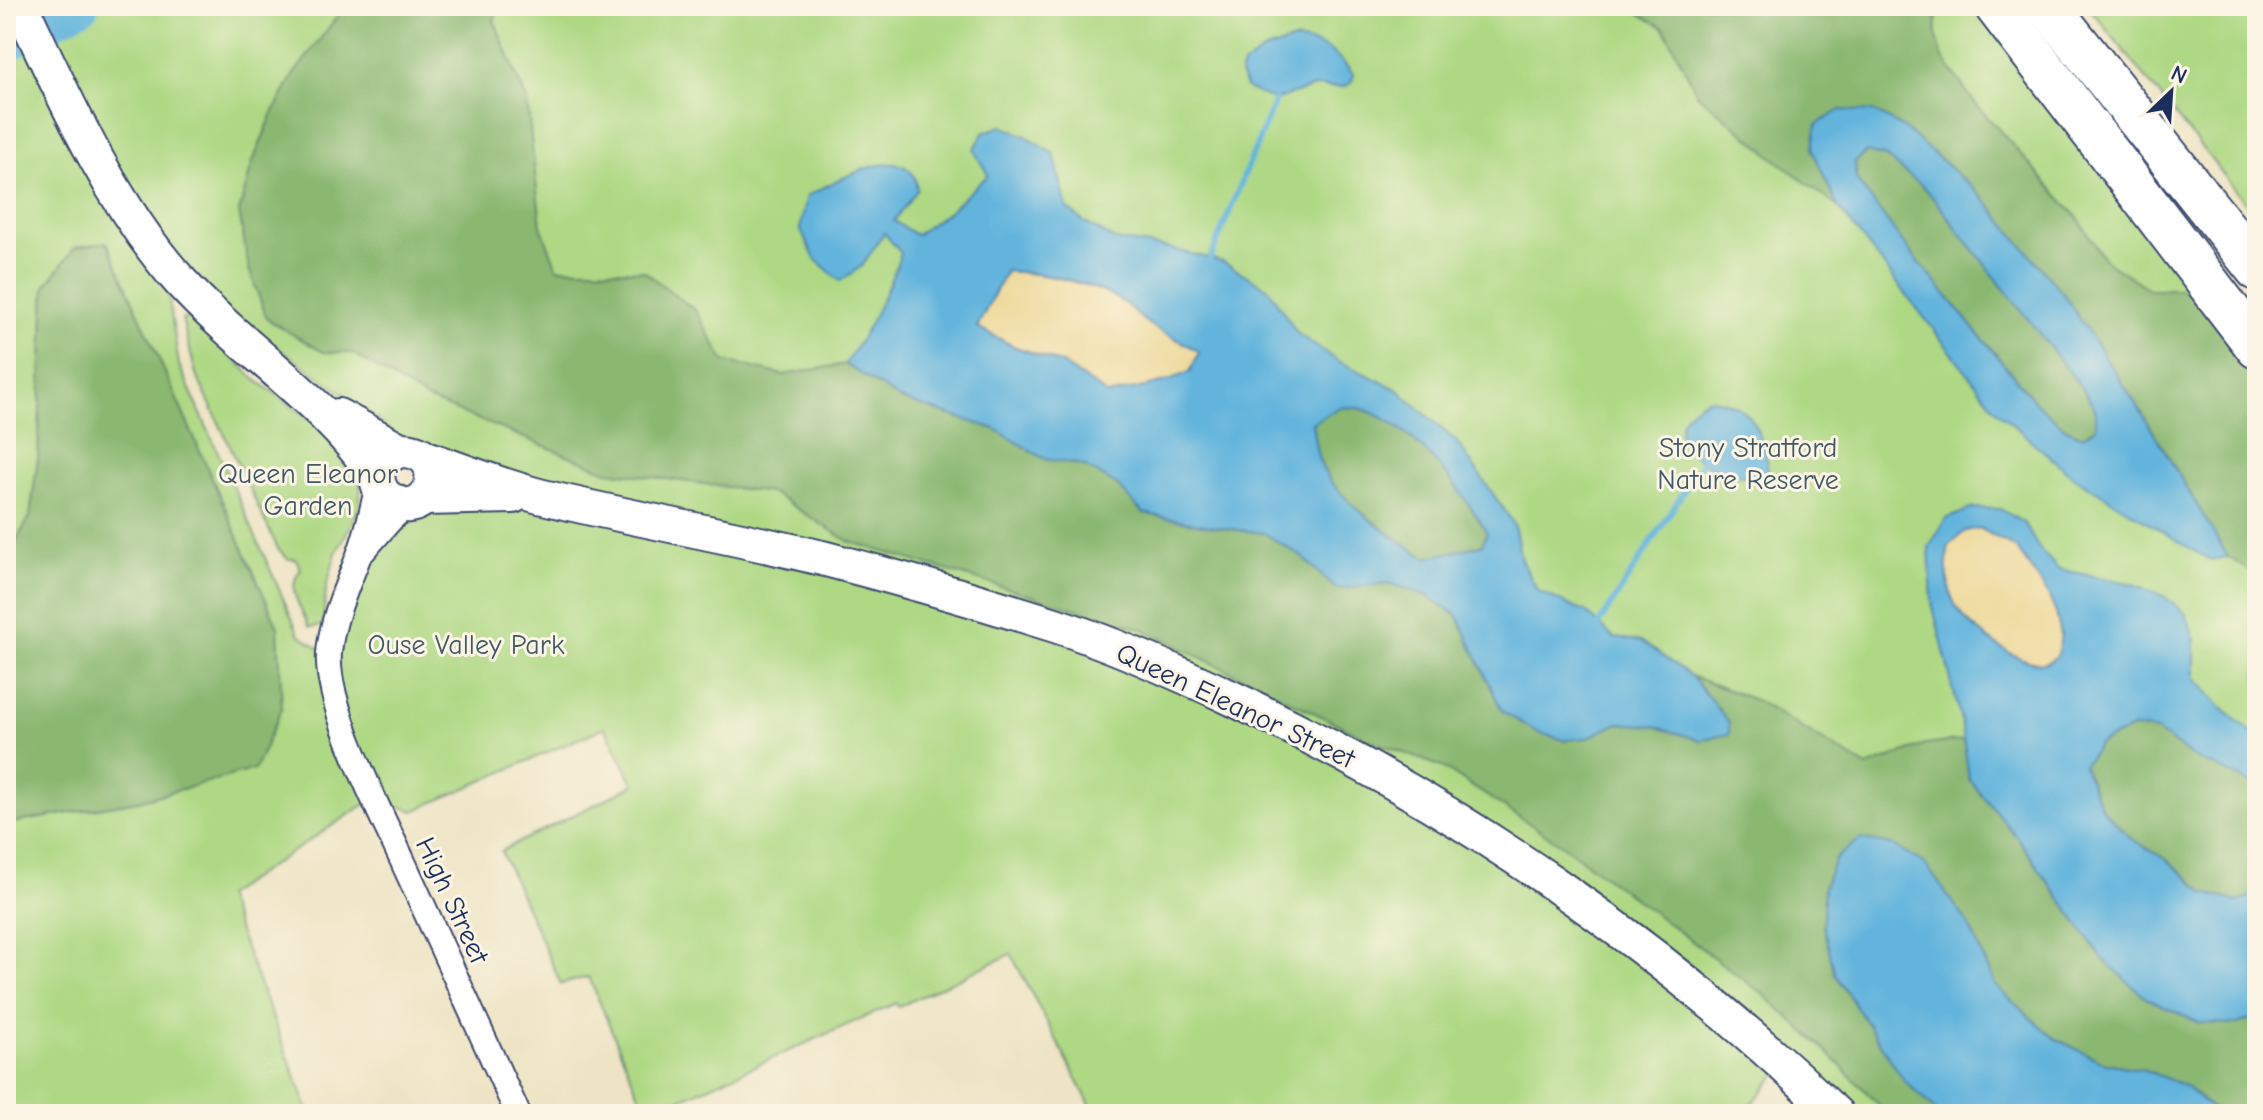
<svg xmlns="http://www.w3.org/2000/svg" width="2263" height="1120" font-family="'Comic Neue',sans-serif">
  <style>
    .green { fill: #aed883; stroke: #648470; stroke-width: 2; fill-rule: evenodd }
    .forest { fill: #8ab871; stroke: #527468; stroke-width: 2 }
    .sand { fill: #eeda9e; stroke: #84847e; stroke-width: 2 }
    .water { fill: #62b4dd; stroke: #3e729e; stroke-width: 2; fill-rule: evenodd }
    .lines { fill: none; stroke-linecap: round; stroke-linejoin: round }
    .stream { stroke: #62b4dd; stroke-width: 6 }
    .river { stroke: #62b4dd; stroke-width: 36 }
    .street-casing { stroke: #3b4a6d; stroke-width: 28 }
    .secondary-casing { stroke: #3b4a6d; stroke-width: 38 }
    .highway-casing { stroke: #3b4a6d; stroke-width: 46 }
    .street { stroke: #fff; stroke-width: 24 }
    .secondary { stroke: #fff; stroke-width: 34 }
    .highway { stroke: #fff; stroke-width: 42 }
    .labels { text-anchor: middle; stroke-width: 6; stroke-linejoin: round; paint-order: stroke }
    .park-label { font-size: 28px; fill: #405967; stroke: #fcf5e5 }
    .street-label { font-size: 28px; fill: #1b2f5e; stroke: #fcf5e5 }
  </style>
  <rect width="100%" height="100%" fill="#fcf5e5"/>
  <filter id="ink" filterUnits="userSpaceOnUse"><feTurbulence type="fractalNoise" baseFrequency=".0125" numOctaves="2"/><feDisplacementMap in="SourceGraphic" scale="16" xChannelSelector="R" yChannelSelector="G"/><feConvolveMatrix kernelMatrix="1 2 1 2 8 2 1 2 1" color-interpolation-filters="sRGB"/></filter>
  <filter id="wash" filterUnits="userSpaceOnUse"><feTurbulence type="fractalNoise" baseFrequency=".006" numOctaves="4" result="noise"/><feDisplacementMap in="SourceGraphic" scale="32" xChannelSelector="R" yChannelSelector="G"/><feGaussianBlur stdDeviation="1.8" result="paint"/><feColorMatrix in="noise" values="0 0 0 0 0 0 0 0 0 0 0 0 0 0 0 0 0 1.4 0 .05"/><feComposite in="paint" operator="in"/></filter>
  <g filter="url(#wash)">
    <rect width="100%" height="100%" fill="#eee4c5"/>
    <g class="green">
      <path d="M 21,6 L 1976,6 L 2257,377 L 2257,1114 L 1836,1114 L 1785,1065 L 1743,1114 L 1095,1114 L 1011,954 L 898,1007 L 896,1003 L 647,1114 L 589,977 L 561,984 L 501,851 L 634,785 L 605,727 L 414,811 L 380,800 L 367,803 L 225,896 L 310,1114 L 6,1114 L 6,824 L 137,801 L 45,287 L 38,458 L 30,517 L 6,558 L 6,52 L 35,37 ZM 163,261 L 178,278 L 344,394 L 484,505 L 420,517 L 359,555 L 328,654 L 299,634 L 179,365 Z"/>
      <path d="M 2088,6 L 2237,6 L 2257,12 L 2257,217 Z"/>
      <path d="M 191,317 L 255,379 L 331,435 L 360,470 L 360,507 L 336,553 L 326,588 L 323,626 L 309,627 C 301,608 285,587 301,570 L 296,559 L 288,559 L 278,549 L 196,374 L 182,319 Z"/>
    </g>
    <g class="forest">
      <path d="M 345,6 L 500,6 L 494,20 L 527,101 L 541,226 L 557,268 L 644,271 L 696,311 L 724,361 L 783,375 L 845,364 L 900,399 L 995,429 L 1045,459 L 1082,465 L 1117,485 L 1143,513 L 1214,527 L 1264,533 L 1302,557 L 1336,589 L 1388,583 L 1426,595 L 1458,617 L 1502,710 L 1587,738 L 1618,723 L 1654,726 L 1700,740 L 1729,722 L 1691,676 L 1757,701 L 1867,767 L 1924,745 L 1964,740 L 1969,779 L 2016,836 L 2103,959 L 2147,999 L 2237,1024 L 2257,1017 L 2257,1114 L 2219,1114 L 2185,1086 L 2145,1070 L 2105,1063 L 2054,1038 L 1996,987 L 1968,923 L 1823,925 L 1835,974 L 1904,1080 L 1939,1114 L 1888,1114 L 1825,1050 L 1763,994 L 1561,844 L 1442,767 L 1372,741 L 1143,629 L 848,541 L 772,493 L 607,471 L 427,399 L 352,353 L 323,352 L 267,319 L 249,269 L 239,212 L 253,161 L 272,115 L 294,74 Z"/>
      <path d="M 1626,6 L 1923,6 L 1937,11 L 1936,34 L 1943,58 L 1974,102 L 2079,219 L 2105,260 L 2149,289 L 2191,289 L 2257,377 L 2257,575 L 2228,557 L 2140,410 L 2064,295 L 1982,196 L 1903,128 L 1875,112 L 1812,149 L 1838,207 L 1775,159 L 1698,95 L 1664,28 Z"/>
      <path d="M 1867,152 L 1886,157 L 1926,189 L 2085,392 L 2096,411 L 2096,427 L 2083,436 L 2066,429 L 2036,403 L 1903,243 L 1856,179 L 1855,162 Z"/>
      <path d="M 107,242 L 278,627 L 282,708 L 255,769 L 138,801 L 6,824 L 6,558 L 30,517 L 38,458 L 45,287 L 75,247 Z"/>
      <path d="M 1340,407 C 1348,408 1357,407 1365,410 C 1412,425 1463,491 1487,533 L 1482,545 L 1426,558 C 1394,538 1331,497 1319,460 C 1315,448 1314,435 1312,422 Z"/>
      <path d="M 2133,728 L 2157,731 L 2193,757 L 2257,786 L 2257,893 L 2239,902 L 2205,893 L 2170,862 L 2132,839 L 2102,809 L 2083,766 L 2100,743 Z"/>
    </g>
    <g class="sand">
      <path d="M 1006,271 C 1044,274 1088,281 1121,301 C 1132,308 1140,318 1150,325 C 1167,335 1184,341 1200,352 L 1190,372 L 1158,384 L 1108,395 L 1062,364 L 1013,346 L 977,327 Z"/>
      <path d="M 1979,528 L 2017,549 L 2048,594 L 2056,613 L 2061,636 L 2058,655 C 2055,657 2052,660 2048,662 C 2024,670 1972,630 1959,611 C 1946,593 1945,565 1949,544 L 1965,531 Z"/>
    </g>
    <g class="water">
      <path d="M 1294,40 C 1326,44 1334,50 1354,75 L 1351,83 L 1343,87 L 1314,87 L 1275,100 L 1247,89 L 1240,75 L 1243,65 L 1263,51 Z"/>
      <path d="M 1841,110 L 1875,112 L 1904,128 L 1982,196 L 2064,295 L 2140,410 L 2228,557 L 2209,560 L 2072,476 L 1997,411 L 1838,207 L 1812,149 L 1817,124 ZM 1866,152 L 1886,157 L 1926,189 L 2085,392 L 2096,411 L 2096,428 L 2083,436 L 2066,429 L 2036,403 L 1903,243 L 1856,179 L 1855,162 Z"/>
      <path d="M 1002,126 L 1026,136 L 1054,154 L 1067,208 L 1084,222 L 1115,240 L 1169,248 L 1223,262 L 1268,288 L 1297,333 L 1338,361 L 1397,389 L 1456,441 L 1514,524 L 1521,560 L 1538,591 L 1587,613 L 1614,638 L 1641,641 L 1691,676 L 1729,722 L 1729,734 L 1700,740 L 1654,726 L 1618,723 L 1587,738 L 1564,740 L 1539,733 L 1502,711 L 1458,616 L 1426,595 L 1388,583 L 1336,589 L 1302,557 L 1264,533 L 1214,527 L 1143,513 L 1117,485 L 1082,465 L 1045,459 L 995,429 L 900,399 L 845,364 C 869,329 887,293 901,253 L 884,233 L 862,266 L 840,281 L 815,259 L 800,229 L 807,196 C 833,183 913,134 917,190 L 894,221 L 916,235 L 949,211 L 988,175 L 974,150 L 984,132 ZM 1006,271 C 1044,273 1088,281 1121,301 C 1131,307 1139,318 1150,325 C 1166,335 1184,341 1199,352 L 1190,372 L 1158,384 L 1108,395 L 1062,364 L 1013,346 L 977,327 ZM 1340,407 C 1348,408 1358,407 1365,410 C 1414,426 1462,490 1487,533 L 1482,545 L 1426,558 C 1394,538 1331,497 1319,460 C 1315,448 1314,435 1312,423 Z"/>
      <path d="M 1707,399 C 1751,400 1762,432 1768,470 L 1765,475 C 1720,486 1637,435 1707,399 Z"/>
      <path d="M 1973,508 L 2000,509 L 2024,523 L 2038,547 L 2058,569 L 2134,584 L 2164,596 L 2186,614 L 2195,640 L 2195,678 L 2225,711 L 2257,737 L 2257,786 L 2193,757 L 2157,731 L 2133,728 L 2100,743 L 2083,766 L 2102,809 L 2132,839 L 2170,862 L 2205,893 L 2239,902 L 2257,893 L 2257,1017 L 2237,1024 L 2199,1023 L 2147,999 L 2103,959 L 2016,836 L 1969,779 L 1961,721 L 1932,603 L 1929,547 L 1946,519 ZM 1980,528 L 2017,549 L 2048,594 L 2056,613 L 2061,635 L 2058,655 C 2055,657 2052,660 2048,662 C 2024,670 1972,630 1959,611 C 1946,593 1945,565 1949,545 L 1965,531 Z"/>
      <path d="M 1860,839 L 1892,845 L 1925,864 L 1968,923 L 1996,987 L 2054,1038 L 2105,1063 L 2145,1070 L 2185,1086 L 2218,1114 L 1939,1114 L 1904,1080 L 1835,974 L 1823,925 L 1824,886 L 1836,858 Z"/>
    </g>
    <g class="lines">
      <g class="stream">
        <path d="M 1210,259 L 1275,100"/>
        <path d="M 1599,624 L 1703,461"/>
      </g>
      <path class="river" d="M 6,44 L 81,6"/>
    </g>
  </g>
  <g filter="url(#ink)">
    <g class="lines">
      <defs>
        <g id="street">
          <path d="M 378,484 C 373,507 368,532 359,555 C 347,587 332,618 329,653 C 325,707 381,813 404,864 C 442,948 480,1031 518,1114"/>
          <path d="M 363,551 L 391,519 L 407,505"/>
        </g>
        <g id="secondary">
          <path d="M 21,6 C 64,97 112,205 179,280 C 242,350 324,399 377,477"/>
          <path d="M 338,416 L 400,450 C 454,449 432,521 395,502 C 389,499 384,496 381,490 C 371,472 383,456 400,450"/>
          <path d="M 426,458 C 463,471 501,486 539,496 C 634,519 731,536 826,559 C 903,579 979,601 1055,625 C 1117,645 1179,673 1238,701 C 1458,805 1661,946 1836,1114"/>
          <path d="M 423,498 L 513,496"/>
        </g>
        <g id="highway">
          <path d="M 1996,6 L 2257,347"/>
          <path d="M 2048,6 L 2257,269"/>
        </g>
      </defs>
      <use href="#street" class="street-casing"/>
      <use href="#secondary" class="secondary-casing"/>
      <use href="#highway" class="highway-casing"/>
      <use href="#street" class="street"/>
      <use href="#secondary" class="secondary"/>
      <use href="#highway" class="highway"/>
    </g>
  </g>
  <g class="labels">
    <g class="park-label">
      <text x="1748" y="457">Stony Stratford<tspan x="1748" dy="32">Nature Reserve</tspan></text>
      <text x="308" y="483">Queen Eleanor<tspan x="308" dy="32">Garden</tspan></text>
      <text x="466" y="654">Ouse Valley Park</text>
    </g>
    <g class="street-label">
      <text transform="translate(1236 705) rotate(25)" y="10">Queen Eleanor Street</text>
      <text transform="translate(453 900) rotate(65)" y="10">High Street</text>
    </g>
  </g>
  <rect width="2263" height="1120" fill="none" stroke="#fcf5e5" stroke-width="32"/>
  <g transform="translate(2171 92) rotate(25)" stroke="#fcf5e5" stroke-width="6" paint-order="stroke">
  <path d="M0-6L14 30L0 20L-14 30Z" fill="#1b2f5e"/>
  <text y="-12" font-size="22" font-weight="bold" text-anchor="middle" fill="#1b2f5e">N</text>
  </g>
</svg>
